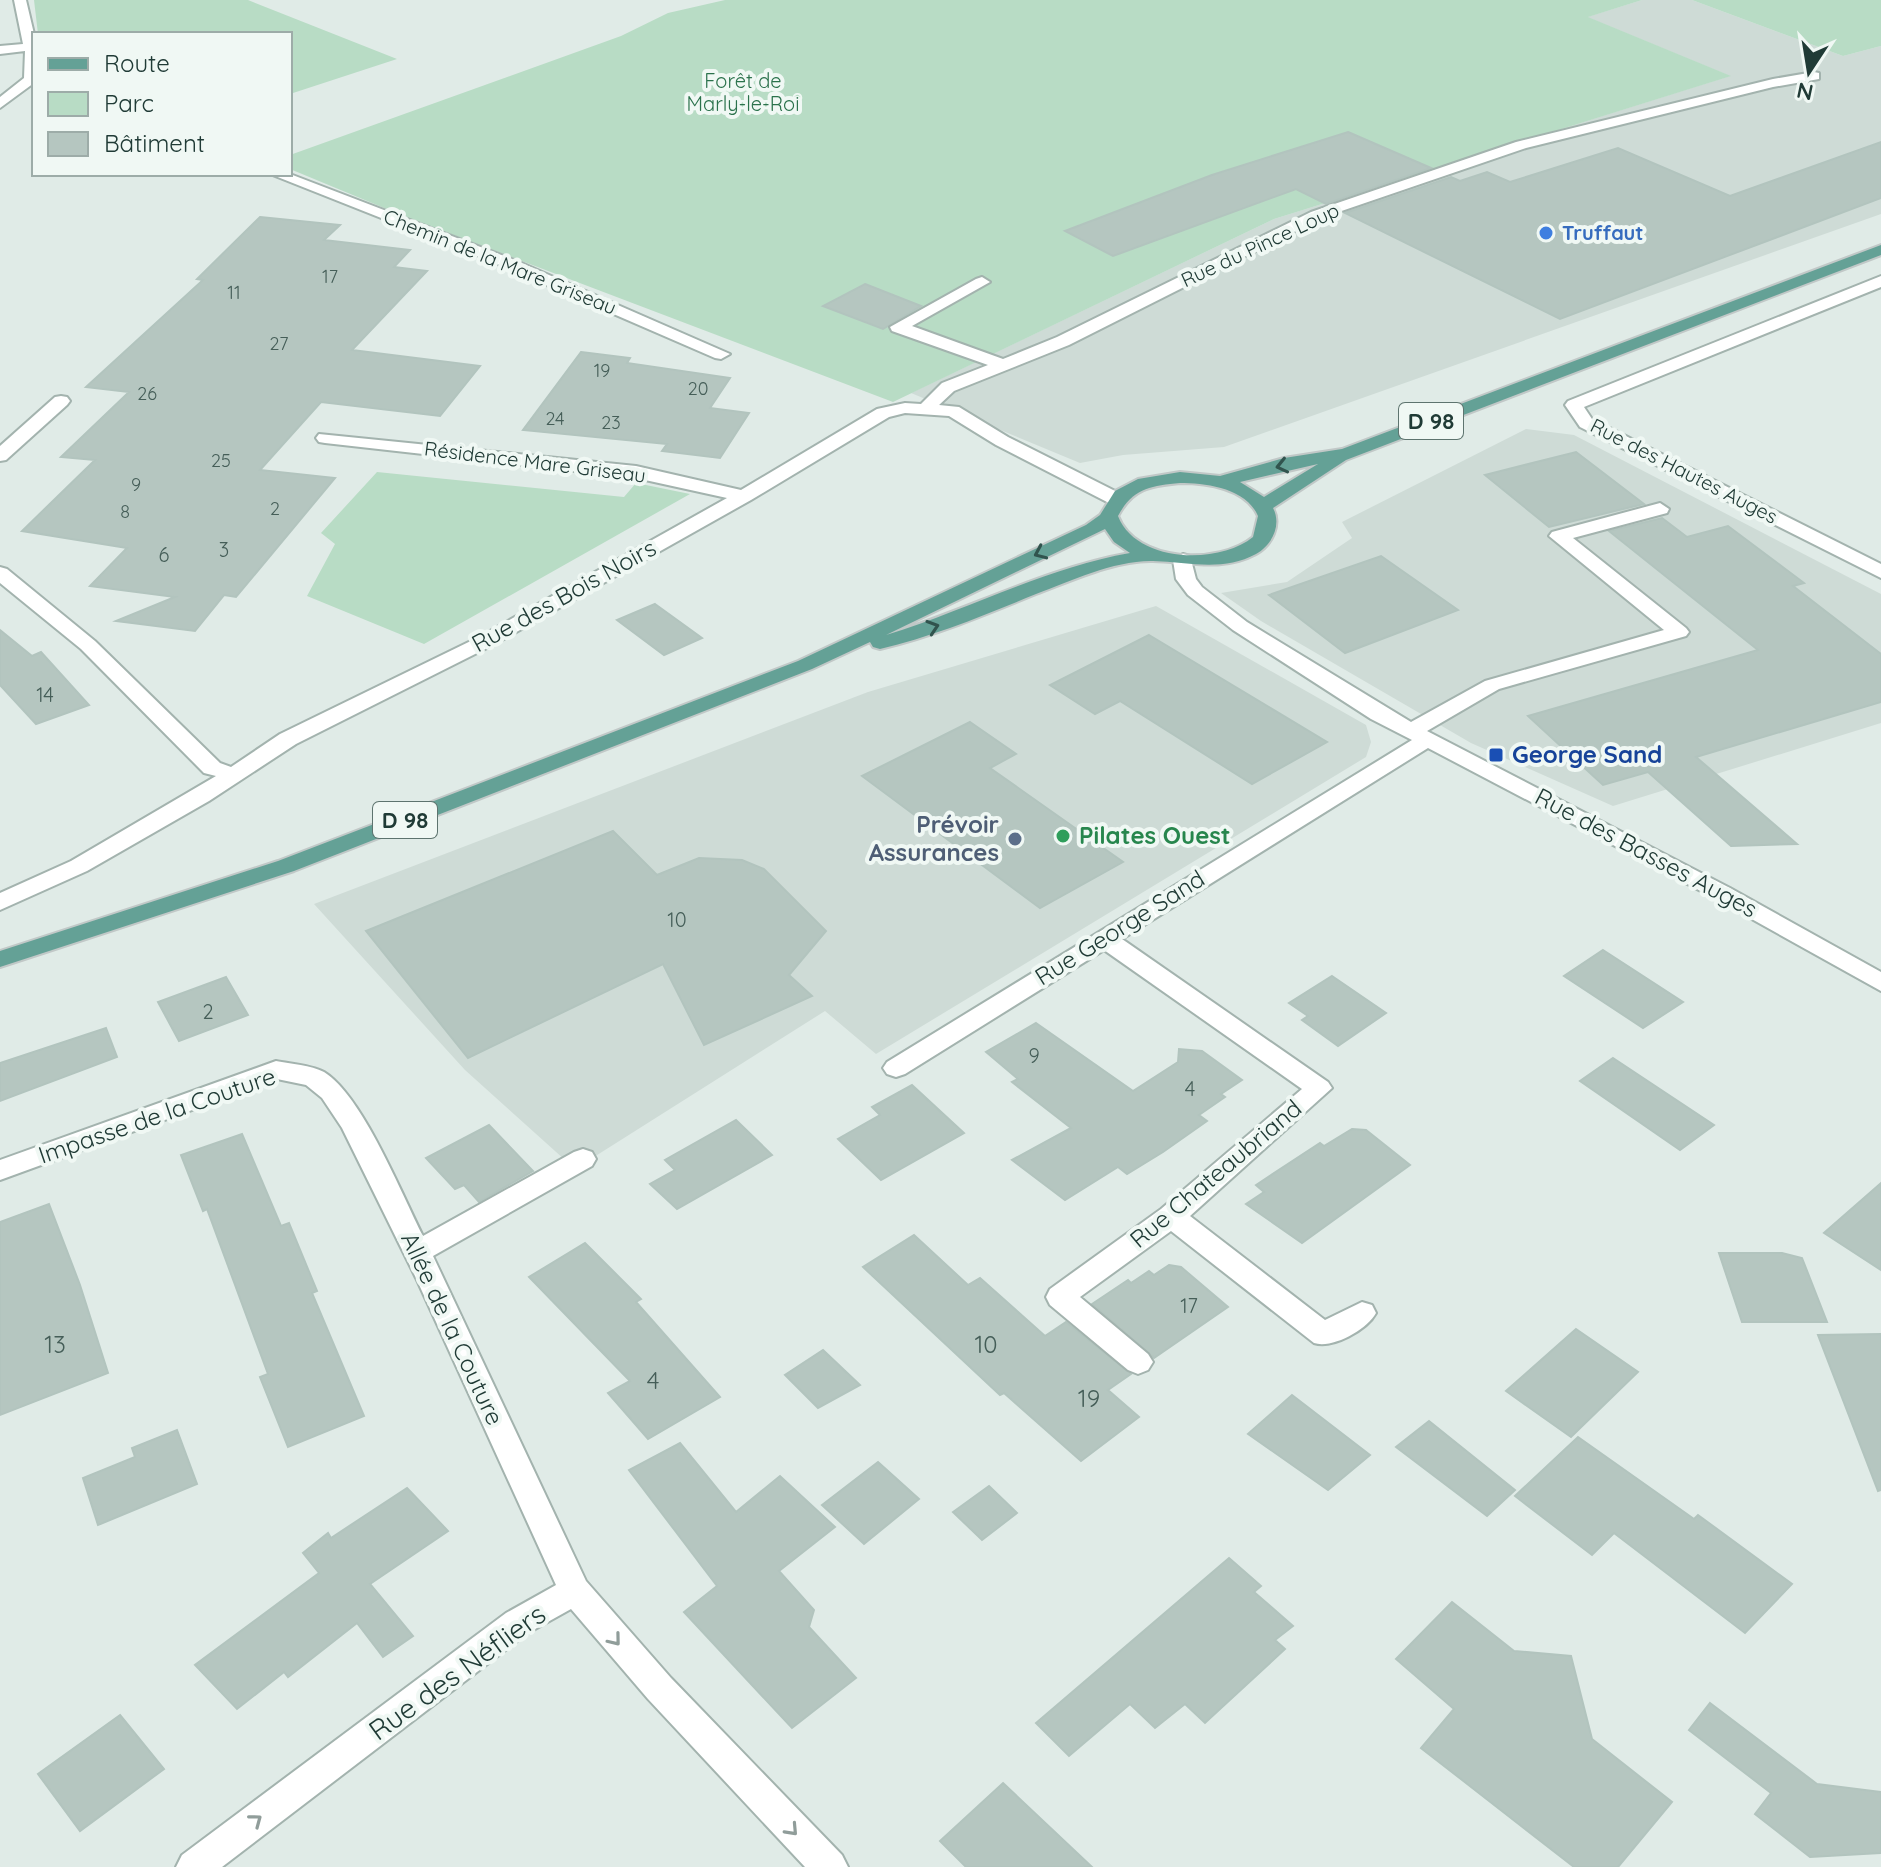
<svg xmlns="http://www.w3.org/2000/svg" width="1881" height="1867" font-family="Quicksand,sans-serif">
  <style>
    .built { fill: #cedbd6 }
    .green { fill: #b8dcc5 }
    .building { fill: #b5c6c0; stroke: #b2c4be; stroke-width: 2 }
    .lines { fill: none; stroke-linecap: round; stroke-linejoin: round }
    .minor-casing { stroke: #a3b3ae; stroke-width: 4 }
    .major-casing { stroke: #c1c8c7; stroke-width: 4 }
    .minor { fill: #fff; fill-rule: evenodd }
    .major { fill: #64a196; fill-rule: evenodd }
    .oneway { stroke: #31544e }
    .oneway2 { stroke: #909d9a }
    .shop-dot { fill: #3f7fe0; stroke: #f0f8f4; stroke-width: 3 }
    .transit-dot { fill: #1a4fb4; stroke: #f0f8f4; stroke-width: 3 }
    .leisure-dot { fill: #2e9e5b; stroke: #f0f8f4; stroke-width: 3 }
    .service-dot { fill: #5c6f8a; stroke: #f0f8f4; stroke-width: 3 }
    .labels { text-anchor: middle; stroke-width: 8; stroke-linejoin: round; paint-order: stroke }
    .far-number-label { font-size: 18px; fill: #455e58 }
    .far-park-label { font-size: 20px; fill: #2b724c; stroke: #f0f8f4 }
    .far-shop-label { font-size: 20px; font-weight: bold; fill: #366cbe; stroke: #f0f8f4; text-anchor: start }
    .far-street-label { font-size: 20px; fill: #203b36; stroke: #f0f8f4 }
    .number-label { font-size: 20px; fill: #455e58 }
    .shield { fill: #f0f8f4; stroke: #5e746f; stroke-width: 2 }
    .shield-label { font-size: 22px; font-weight: bold; fill: #203b36 }
    .street-label { font-size: 24px; fill: #203b36; stroke: #f0f8f4 }
    .transit-label { font-size: 24px; font-weight: bold; fill: #164399; stroke: #f0f8f4; text-anchor: start }
    .service-label { font-size: 24px; font-weight: bold; fill: #4e5e75; stroke: #f0f8f4; text-anchor: end }
    .leisure-label { font-size: 24px; font-weight: bold; fill: #27864d; stroke: #f0f8f4; text-anchor: start }
    .near-number-label { font-size: 24px; fill: #455e58 }
    .near-street-label { font-size: 28px; fill: #203b36; stroke: #f0f8f4 }
  </style>
  <rect width="100%" height="100%" fill="#e0ebe7"/>
  <g class="built">
    <path d="M 1642,0 L 1692,0 L 1843,56 L 1881,46 L 1881,214 L 1224,447 L 1123,455 L 1080,463 L 911,393 L 1274,219 L 1730,76 L 1587,17 Z"/>
    <path d="M 1526,429 L 1574,435 L 1881,594 L 1881,723 L 1613,806 L 1471,743 L 1261,621 L 1221,593 L 1287,582 L 1352,538 L 1342,522 Z"/>
    <path d="M 1156,606 L 1366,725 L 1371,742 L 1366,757 L 876,1054 L 825,1011 L 575,1169 L 465,1070 L 314,904 L 868,692 Z"/>
  </g>
  <g class="green">
    <path d="M 34,0 L 248,0 L 397,59 L 290,94 L 290,34 L 38,34 Z"/>
    <path d="M 725,0 L 1642,0 L 1588,17 L 1731,76 L 1274,219 L 893,402 L 401,215 L 290,169 L 290,155 L 621,36 L 668,13 Z"/>
    <path d="M 1692,0 L 1881,0 L 1881,46 L 1843,56 Z"/>
    <path d="M 377,472 L 624,497 L 636,483 L 690,494 L 424,644 L 307,596 L 335,544 L 321,533 Z"/>
  </g>
  <g class="building">
    <path d="M 1348,132 L 1431,168 L 1326,204 L 1296,189 L 1113,256 L 1065,231 L 1212,175 Z"/>
    <path d="M 1881,142 L 1881,198 L 1560,319 L 1345,213 L 1451,177 L 1460,181 L 1487,172 L 1510,182 L 1618,148 L 1730,196 Z"/>
    <path d="M 260,217 L 340,225 L 324,240 L 410,250 L 394,267 L 427,271 L 352,350 L 480,366 L 440,416 L 321,402 L 260,470 L 335,478 L 236,597 L 224,595 L 195,631 L 116,621 L 175,597 L 90,586 L 127,548 L 22,531 L 95,460 L 61,457 L 129,392 L 86,387 L 203,280 L 197,279 Z"/>
    <path d="M 865,284 L 921,306 L 883,329 L 823,306 Z"/>
    <path d="M 581,352 L 630,358 L 627,363 L 730,378 L 710,408 L 749,413 L 720,458 L 662,451 L 667,444 L 523,430 Z"/>
    <path d="M 1576,452 L 1644,504 L 1549,527 L 1485,475 Z"/>
    <path d="M 1662,518 L 1687,537 L 1728,526 L 1804,583 L 1793,586 L 1881,654 L 1881,702 L 1696,757 L 1797,844 L 1731,846 L 1648,772 L 1603,785 L 1528,716 L 1758,650 L 1609,531 Z"/>
    <path d="M 1381,556 L 1458,610 L 1345,653 L 1269,595 Z"/>
    <path d="M 655,604 L 702,638 L 664,655 L 617,620 Z"/>
    <path d="M 0,630 L 32,656 L 41,652 L 89,705 L 36,724 L 0,685 Z"/>
    <path d="M 1149,635 L 1327,742 L 1252,784 L 1120,701 L 1095,714 L 1050,685 Z"/>
    <path d="M 970,722 L 1016,754 L 990,768 L 1123,862 L 1040,908 L 862,776 Z"/>
    <path d="M 613,831 L 657,875 L 699,858 L 742,860 L 764,869 L 826,931 L 789,975 L 812,996 L 704,1045 L 663,964 L 468,1058 L 366,931 Z"/>
    <path d="M 1603,950 L 1683,1002 L 1643,1028 L 1564,976 Z"/>
    <path d="M 1332,976 L 1386,1013 L 1338,1046 L 1302,1020 L 1308,1016 L 1289,1003 Z"/>
    <path d="M 226,977 L 248,1015 L 179,1041 L 158,1002 Z"/>
    <path d="M 1036,1023 L 1133,1091 L 1178,1062 L 1179,1049 L 1202,1051 L 1242,1080 L 1221,1094 L 1225,1097 L 1199,1115 L 1207,1121 L 1163,1152 L 1127,1174 L 1118,1167 L 1065,1200 L 1012,1160 L 1071,1128 L 1012,1082 L 1018,1079 L 986,1052 Z"/>
    <path d="M 106,1028 L 117,1057 L 0,1101 L 0,1063 Z"/>
    <path d="M 1613,1058 L 1714,1125 L 1680,1150 L 1580,1081 Z"/>
    <path d="M 912,1085 L 964,1133 L 881,1180 L 838,1139 L 880,1115 L 872,1107 Z"/>
    <path d="M 736,1120 L 772,1155 L 677,1209 L 650,1184 L 675,1170 L 665,1160 Z"/>
    <path d="M 489,1125 L 533,1171 L 479,1202 L 464,1185 L 455,1189 L 426,1158 Z"/>
    <path d="M 1352,1129 L 1366,1130 L 1410,1165 L 1302,1243 L 1246,1204 L 1264,1192 L 1256,1185 L 1320,1143 L 1324,1146 Z"/>
    <path d="M 242,1134 L 281,1226 L 289,1223 L 317,1291 L 312,1293 L 364,1416 L 288,1447 L 260,1377 L 268,1374 L 207,1209 L 203,1211 L 181,1155 Z"/>
    <path d="M 1881,1183 L 1881,1270 L 1824,1233 Z"/>
    <path d="M 49,1204 L 80,1285 L 108,1373 L 0,1415 L 0,1222 Z"/>
    <path d="M 914,1235 L 968,1285 L 980,1278 L 1045,1336 L 1066,1322 L 1131,1374 L 1108,1390 L 1139,1417 L 1081,1461 L 1004,1393 L 1000,1395 L 863,1267 Z"/>
    <path d="M 585,1243 L 641,1299 L 636,1302 L 720,1397 L 648,1439 L 608,1393 L 630,1381 L 529,1277 Z"/>
    <path d="M 1719,1253 L 1782,1253 L 1802,1258 L 1827,1322 L 1742,1322 Z"/>
    <path d="M 1169,1265 L 1181,1267 L 1228,1307 L 1154,1358 L 1092,1304 L 1128,1280 L 1131,1283 L 1149,1271 L 1154,1275 Z"/>
    <path d="M 1576,1329 L 1638,1372 L 1571,1437 L 1506,1391 Z"/>
    <path d="M 1881,1334 L 1881,1490 L 1878,1491 L 1818,1335 Z"/>
    <path d="M 823,1350 L 860,1385 L 818,1408 L 785,1375 Z"/>
    <path d="M 1292,1395 L 1370,1455 L 1328,1490 L 1248,1434 Z"/>
    <path d="M 1429,1421 L 1515,1490 L 1487,1516 L 1396,1447 Z"/>
    <path d="M 177,1430 L 197,1484 L 98,1525 L 83,1478 L 135,1457 L 132,1448 Z"/>
    <path d="M 1578,1437 L 1694,1519 L 1698,1515 L 1792,1584 L 1745,1633 L 1614,1533 L 1592,1555 L 1515,1496 Z"/>
    <path d="M 680,1443 L 736,1512 L 780,1476 L 835,1527 L 779,1571 L 814,1610 L 809,1627 L 856,1678 L 792,1728 L 684,1612 L 717,1586 L 629,1470 Z"/>
    <path d="M 878,1462 L 919,1499 L 864,1544 L 822,1505 Z"/>
    <path d="M 989,1486 L 1017,1513 L 982,1540 L 953,1512 Z"/>
    <path d="M 407,1488 L 448,1531 L 370,1584 L 413,1636 L 383,1657 L 357,1623 L 288,1677 L 284,1672 L 237,1709 L 195,1665 L 319,1573 L 303,1553 L 328,1533 L 331,1538 Z"/>
    <path d="M 1229,1558 L 1261,1586 L 1254,1592 L 1293,1626 L 1275,1640 L 1285,1649 L 1205,1723 L 1185,1704 L 1155,1728 L 1130,1704 L 1069,1756 L 1036,1723 Z"/>
    <path d="M 1452,1602 L 1514,1651 L 1571,1656 L 1592,1739 L 1672,1802 L 1618,1867 L 1574,1867 L 1421,1748 L 1454,1709 L 1396,1659 Z"/>
    <path d="M 1710,1703 L 1817,1784 L 1881,1792 L 1881,1853 L 1810,1857 L 1755,1814 L 1771,1793 L 1689,1730 Z"/>
    <path d="M 120,1715 L 164,1769 L 80,1831 L 38,1774 Z"/>
    <path d="M 1003,1783 L 1092,1867 L 966,1867 L 940,1841 Z"/>
  </g>
  <g class="lines">
    <defs>
      <g id="minor">
        <path d="M 14,0 L 26,0 L 34,34 L 34,83 L 0,108 L 0,97 L 24,78 L 25,51 L 0,54 L 0,46 L 23,44 Z"/>
        <path d="M 1814,72 L 1819,73 L 1819,79 L 1773,87 L 1526,148 L 1321,218 L 1069,345 L 954,391 L 939,405 L 959,407 L 1008,437 L 1123,495 L 1125,499 L 1123,503 L 1109,503 L 996,445 L 949,416 L 905,413 L 889,417 L 751,500 L 495,644 L 296,744 L 209,801 L 87,871 L 0,910 L 0,893 L 71,861 L 216,776 L 204,773 L 81,649 L 0,583 L 0,567 L 7,569 L 95,641 L 220,763 L 231,767 L 280,734 L 481,636 L 727,498 L 636,478 L 325,443 L 319,442 L 316,438 L 319,434 L 636,466 L 741,490 L 877,409 L 905,403 L 921,404 L 942,383 L 988,365 L 892,331 L 890,327 L 976,279 L 982,277 L 990,282 L 912,326 L 1003,359 L 1057,337 L 1311,212 L 1516,142 L 1773,79 Z"/>
        <path d="M 270,174 L 290,174 L 517,261 L 730,354 L 721,359 L 715,358 L 505,267 Z"/>
        <path d="M 1881,276 L 1881,287 L 1584,407 L 1592,419 L 1881,564 L 1881,578 L 1580,427 L 1565,405 L 1568,401 Z"/>
        <path d="M 61,396 L 67,397 L 70,401 L 67,405 L 6,460 L 0,461 L 0,446 L 55,397 Z"/>
        <path d="M 1660,503 L 1669,509 L 1667,513 L 1573,538 L 1686,628 L 1689,632 L 1686,636 L 1499,689 L 1427,731 L 1730,888 L 1881,972 L 1881,991 L 1714,898 L 1428,748 L 1122,939 L 1328,1082 L 1332,1088 L 1190,1216 L 1325,1320 L 1362,1302 L 1372,1305 L 1376,1313 C 1367,1330 1332,1349 1314,1343 L 1171,1231 L 1080,1297 L 1148,1354 L 1153,1362 L 1148,1370 L 1138,1374 L 1128,1370 L 1050,1305 L 1046,1297 L 1050,1289 L 1161,1209 L 1302,1089 L 1104,950 L 905,1074 L 896,1077 L 887,1074 L 883,1068 L 887,1062 L 1412,740 L 1371,719 L 1233,630 L 1188,595 L 1176,579 L 1173,560 L 1183,554 L 1190,556 L 1196,579 L 1202,587 L 1247,622 L 1411,722 L 1485,681 L 1664,630 L 1549,536 L 1552,532 Z"/>
        <path d="M 276,1061 C 291,1064 311,1065 324,1072 C 362,1095 402,1195 423,1236 L 574,1152 L 583,1149 L 592,1152 L 596,1159 L 592,1166 L 433,1256 L 586,1581 L 671,1678 L 842,1855 L 848,1867 L 805,1867 L 648,1699 L 571,1609 L 528,1633 L 222,1867 L 176,1867 L 182,1855 L 506,1613 L 556,1585 L 416,1278 L 342,1128 L 322,1098 L 306,1085 L 277,1079 L 0,1180 L 0,1160 Z"/>
      </g>
      <path id="major" d="M 1881,245 L 1881,255 L 1346,460 L 1273,508 C 1282,525 1272,545 1256,554 C 1223,572 1188,562 1153,561 C 1115,560 1071,581 1036,594 C 985,615 934,636 880,649 L 873,647 L 870,642 L 812,669 L 294,871 L 0,967 L 0,951 L 278,861 L 798,661 L 1086,525 L 1100,515 L 1115,491 L 1138,479 L 1180,472 L 1220,476 L 1284,458 L 1342,449 ZM 1318,464 L 1264,497 L 1240,482 ZM 1180,483 C 1206,483 1246,488 1258,516 L 1253,537 C 1219,565 1136,563 1118,516 C 1133,488 1150,486 1180,483 ZM 1105,529 L 1114,542 L 1130,553 C 1045,568 968,610 886,635 Z"/>
    </defs>
    <use href="#minor" class="minor-casing"/>
    <use href="#major" class="major-casing"/>
    <use href="#minor" class="minor"/>
    <use href="#major" class="major"/>
  </g>
  <defs><path id="oneway-chevron" d="M-2-3.5L2.5 0L-2 3.5" fill="none" stroke-width="1.6" stroke-linecap="round" stroke-linejoin="round" transform="scale(2)"/></defs>
  <g class="oneway">
    <use href="#oneway-chevron" transform="translate(1282 466) rotate(167)"/>
    <use href="#oneway-chevron" transform="translate(1040 553) rotate(156)"/>
    <use href="#oneway-chevron" transform="translate(933 627) rotate(-18)"/>
  </g>
  <g class="oneway2">
    <use href="#oneway-chevron" transform="translate(615 1640) rotate(51)"/>
    <use href="#oneway-chevron" transform="translate(256 1820) rotate(-37)"/>
    <use href="#oneway-chevron" transform="translate(792 1830) rotate(47)"/>
  </g>
  <circle class="shop-dot" cx="1546" cy="233" r="8"/>
  <rect class="transit-dot" x="1488" y="747" width="16" height="16" rx="4"/>
  <circle class="leisure-dot" cx="1063" cy="836" r="8"/>
  <circle class="service-dot" cx="1015" cy="839" r="8"/>
  <g class="labels">
    <g class="far-number-label">
      <text x="330" y="283">17</text>
      <text x="234" y="299">11</text>
      <text x="279" y="350">27</text>
      <text x="602" y="377">19</text>
      <text x="698" y="395">20</text>
      <text x="147" y="400">26</text>
      <text x="555" y="425">24</text>
      <text x="611" y="429">23</text>
      <text x="221" y="467">25</text>
      <text x="136" y="491">9</text>
      <text x="275" y="515">2</text>
      <text x="125" y="518">8</text>
    </g>
    <g class="far-park-label">
      <text x="743" y="88">Forêt de<tspan x="743" dy="23">Marly-le-Roi</tspan></text>
    </g>
    <g class="far-shop-label">
      <text x="1562" y="240">Truffaut</text>
    </g>
    <g class="far-street-label">
      <text transform="translate(1260 245) rotate(-25)" y="7">Rue du Pince Loup</text>
      <text transform="translate(500 262) rotate(22)" y="7">Chemin de la Mare Griseau</text>
      <text transform="translate(535 462) rotate(7)" y="7">Résidence Mare Griseau</text>
      <text transform="translate(1684 471) rotate(27)" y="7">Rue des Hautes Auges</text>
    </g>
    <g class="number-label">
      <text x="224" y="557">3</text>
      <text x="164" y="562">6</text>
      <text x="45" y="702">14</text>
      <text x="677" y="927">10</text>
      <text x="208" y="1019">2</text>
      <text x="1034" y="1063">9</text>
      <text x="1190" y="1096">4</text>
      <text x="1189" y="1313">17</text>
    </g>
    <g class="shield">
      <rect x="1399" y="403" width="64" height="36" rx="6"/>
      <rect x="373" y="802" width="64" height="36" rx="6"/>
    </g>
    <g class="shield-label">
      <text x="1431" y="429">D 98</text>
      <text x="405" y="828">D 98</text>
    </g>
    <g class="street-label">
      <text transform="translate(564 596) rotate(-29)" y="8">Rue des Bois Noirs</text>
      <text transform="translate(1646 853) rotate(28)" y="8">Rue des Basses Auges</text>
      <text transform="translate(1120 928) rotate(-32)" y="8">Rue George Sand</text>
      <text transform="translate(157 1116) rotate(-19)" y="8">Impasse de la Couture</text>
      <text transform="translate(1216 1174) rotate(-40)" y="8">Rue Chateaubriand</text>
      <text transform="translate(452 1329) rotate(65)" y="8">Allée de la Couture</text>
    </g>
    <g class="transit-label">
      <text x="1512" y="763">George Sand</text>
    </g>
    <g class="service-label">
      <text x="999" y="833">Prévoir<tspan x="999" dy="28">Assurances</tspan></text>
    </g>
    <g class="leisure-label">
      <text x="1079" y="844">Pilates Ouest</text>
    </g>
    <g class="near-number-label">
      <text x="55" y="1353">13</text>
      <text x="986" y="1353">10</text>
      <text x="653" y="1389">4</text>
      <text x="1089" y="1407">19</text>
    </g>
    <g class="near-street-label">
      <text transform="translate(457 1672) rotate(-36)" y="10">Rue des Néfliers</text>
    </g>
  </g>
  <rect x="32" y="32" width="260" height="144" fill="#f0f8f4" stroke="#9daca8" stroke-width="2"/>
  <rect x="48" y="58" width="40" height="12" fill="#64a196" stroke="#9daca8" stroke-width="2"/>
  <text x="104" y="72" font-size="24" fill="#203b36">Route</text>
  <rect x="48" y="92" width="40" height="24" fill="#b8dcc5" stroke="#9daca8" stroke-width="2"/>
  <text x="104" y="112" font-size="24" fill="#203b36">Parc</text>
  <rect x="48" y="132" width="40" height="24" fill="#b5c6c0" stroke="#9daca8" stroke-width="2"/>
  <text x="104" y="152" font-size="24" fill="#203b36">Bâtiment</text>
  <g transform="translate(1809 72) rotate(192)" stroke="#f0f8f4" stroke-width="6" paint-order="stroke">
  <path d="M0-6L14 30L0 20L-14 30Z" fill="#203b36"/>
  <text y="-12" font-size="22" font-weight="bold" text-anchor="middle" fill="#203b36">N</text>
  </g>
</svg>
